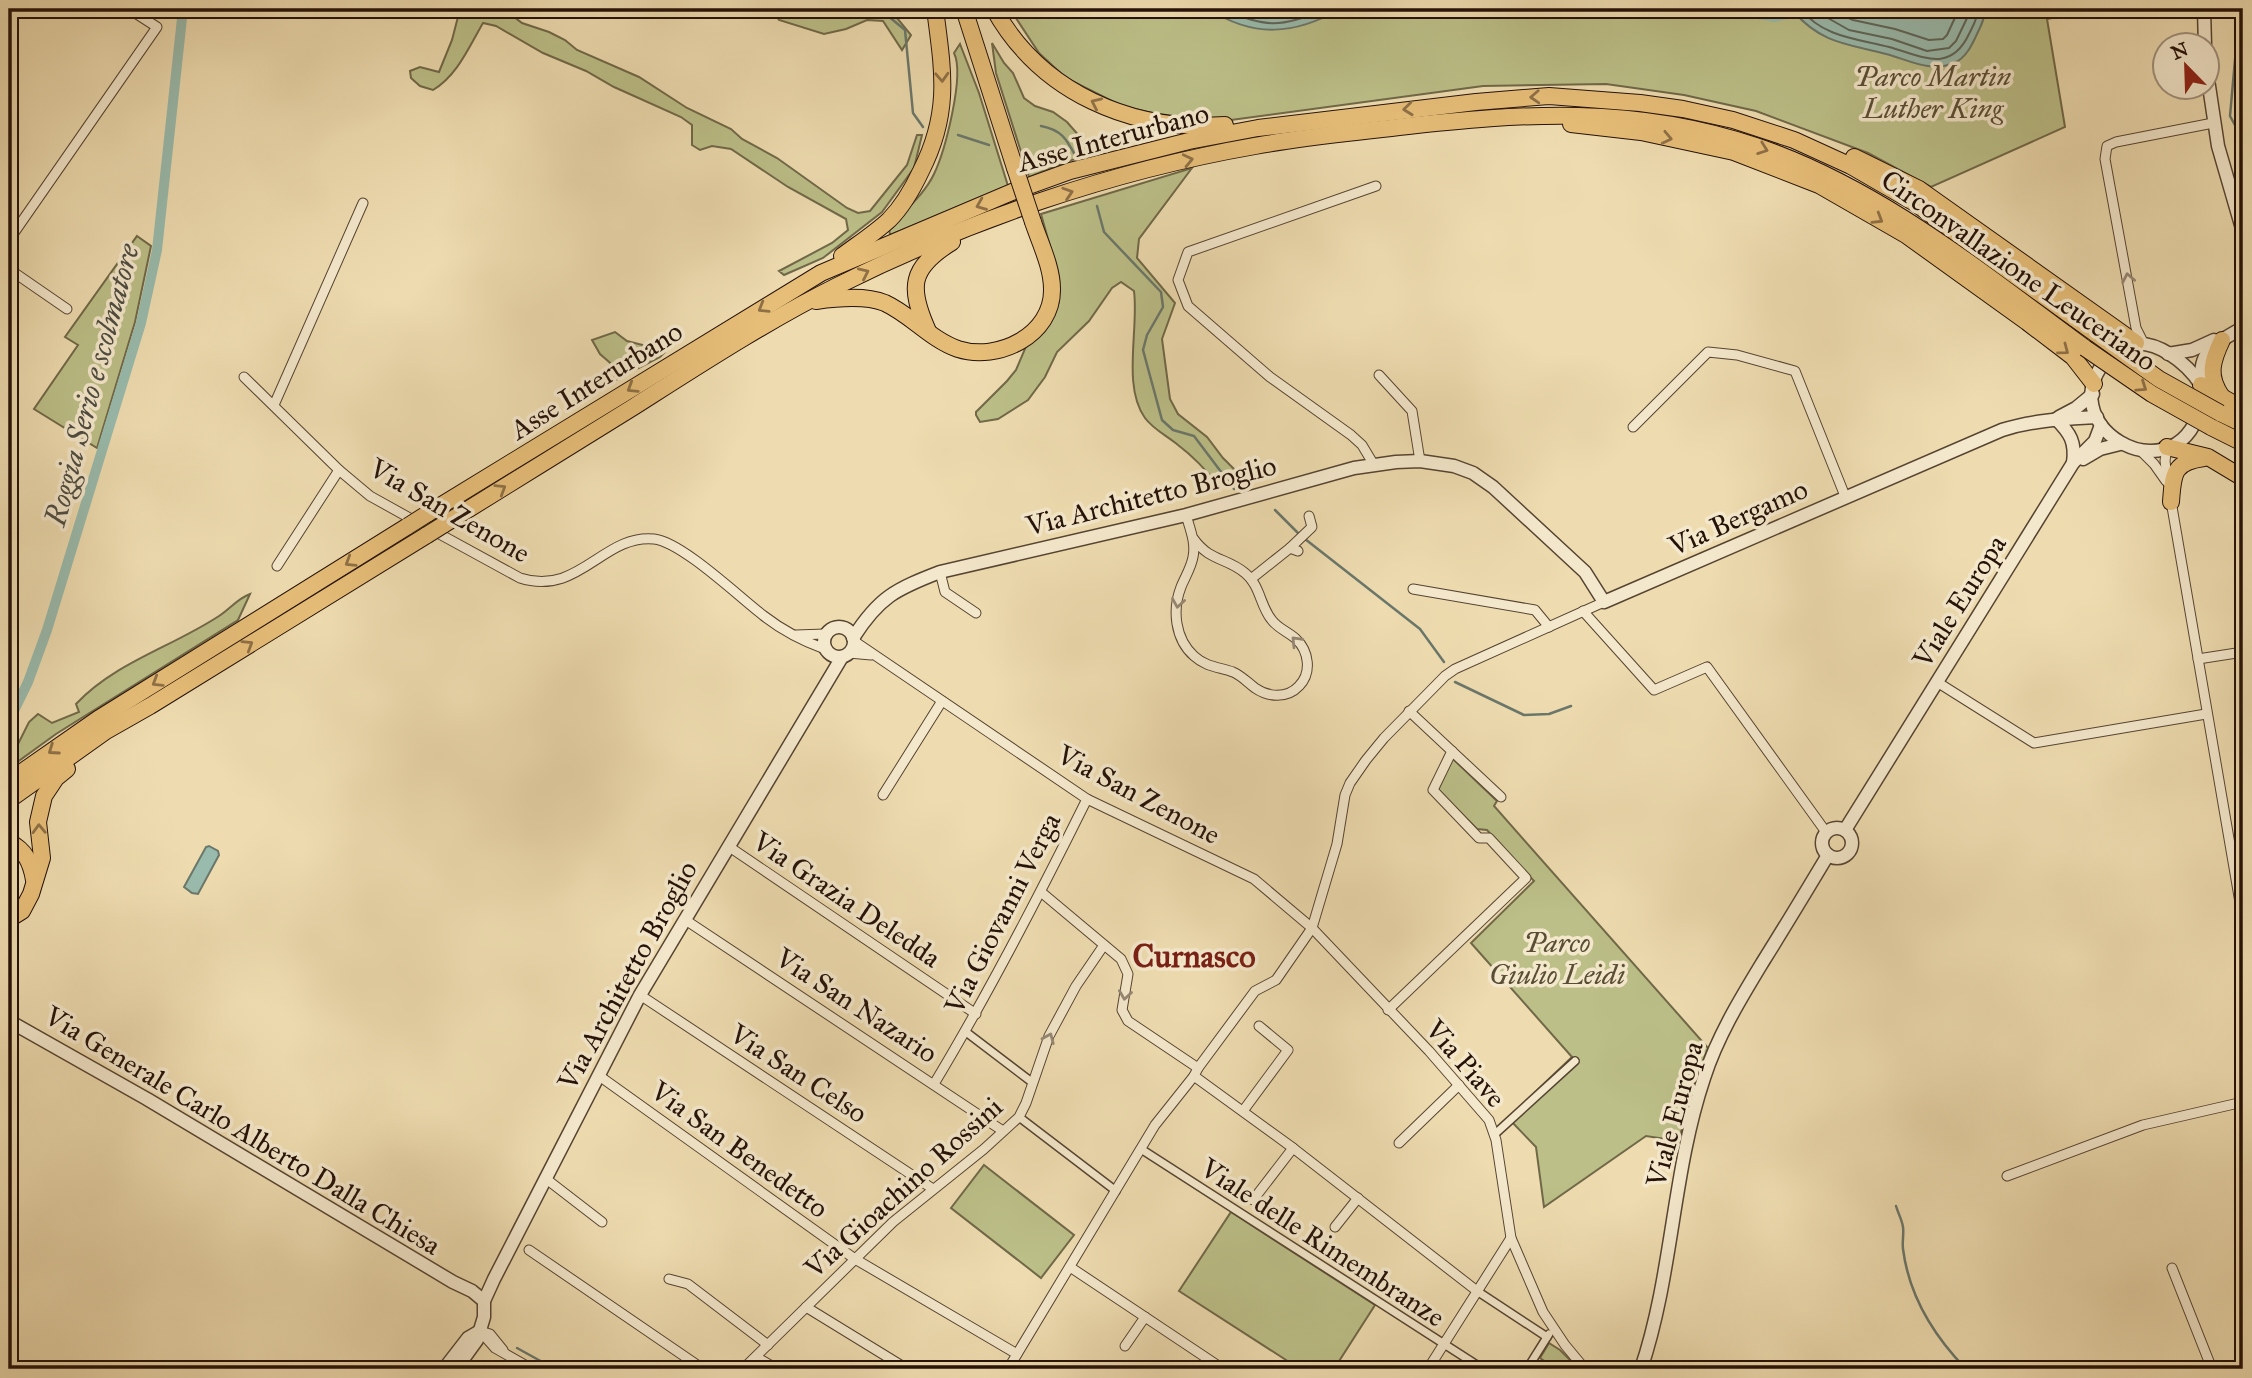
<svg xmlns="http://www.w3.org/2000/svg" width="2252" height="1378" font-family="'IM FELL Great Primer',serif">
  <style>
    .green { fill: #bcbf88; stroke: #706848; stroke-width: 2 }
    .water { fill: #99bbad; stroke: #6a776b; stroke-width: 2 }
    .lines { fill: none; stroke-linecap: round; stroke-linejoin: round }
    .shore { stroke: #5e665a; stroke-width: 2 }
    .stream { stroke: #6a776b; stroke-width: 2.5 }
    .canal { stroke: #99bbad; stroke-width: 10 }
    .pedestrian-casing { stroke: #564432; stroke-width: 10 }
    .minor-casing { stroke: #564432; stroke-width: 11 }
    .tertiary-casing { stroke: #564432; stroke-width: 15 }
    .trunk-casing { stroke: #241108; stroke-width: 18 }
    .pedestrian { stroke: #f4e8cc; stroke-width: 7 }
    .minor { stroke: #f4e8cc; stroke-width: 9 }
    .tertiary { stroke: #f4e8cc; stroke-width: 12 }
    .trunk { stroke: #e7be78; stroke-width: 16 }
    .trunk-bridge-casing { stroke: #241108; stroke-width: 18; stroke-linecap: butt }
    .trunk-bridge { stroke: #e7be78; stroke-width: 16 }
    .oneway { stroke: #8f7046 }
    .oneway2 { stroke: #968774 }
    .labels { text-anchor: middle; stroke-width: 7; stroke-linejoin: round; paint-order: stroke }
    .park-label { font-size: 28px; font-style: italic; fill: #594e35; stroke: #f4e8cc }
    .street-label { font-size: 28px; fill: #241108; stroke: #f4e8cc }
    .water-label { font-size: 30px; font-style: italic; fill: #4d4c42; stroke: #f4e8cc }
    .quarter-label { font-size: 32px; font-weight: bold; fill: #7a1f14; stroke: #f4e8cc }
  </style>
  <rect width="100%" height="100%" fill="#eedcb0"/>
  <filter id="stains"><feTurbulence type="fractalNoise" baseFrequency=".00286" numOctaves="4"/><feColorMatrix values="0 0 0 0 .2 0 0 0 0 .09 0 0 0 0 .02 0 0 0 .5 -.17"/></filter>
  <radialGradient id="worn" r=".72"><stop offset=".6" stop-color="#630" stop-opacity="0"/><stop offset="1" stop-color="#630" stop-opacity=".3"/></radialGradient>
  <g class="green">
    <path d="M 460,9 L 504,9 L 522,23 L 549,32 L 565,40 L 577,50 L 639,77 L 687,108 L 731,129 L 742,139 L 777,158 L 847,208 L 858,213 L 870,211 L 907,165 L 917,135 L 922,135 L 914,168 L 882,212 L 823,258 L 784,275 L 779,271 L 832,243 L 848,230 L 846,219 L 788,187 L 731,149 L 712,146 L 700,150 L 692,145 L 692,125 L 681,117 L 614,87 L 586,71 L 543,53 L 496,26 L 483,23 C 469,47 457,76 433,90 L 420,86 L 411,78 L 410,71 L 420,67 L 439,72 L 452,40 Z"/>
    <path d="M 771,9 L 886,9 L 893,13 L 911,35 L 902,50 L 883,21 L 867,20 L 846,29 L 824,34 L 779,20 Z"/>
    <path d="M 1010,9 L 2098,9 L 2047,19 L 2065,127 L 1931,187 L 1868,153 L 1756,111 L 1684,95 L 1606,84 L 1483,86 L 1216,122 L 1169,117 L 1122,106 L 1066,78 L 1039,53 Z"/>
    <path d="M 992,43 L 1004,63 L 1013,73 L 1024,98 L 1035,106 L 1053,112 L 1067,122 L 1081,138 L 1085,155 L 1029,177 L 996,73 Z"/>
    <path d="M 960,44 L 979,93 L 1008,186 L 890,235 L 889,228 C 904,211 924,195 934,174 C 945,151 965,75 954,53 Z"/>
    <path d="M 1192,168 L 1139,239 L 1137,258 L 1175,303 L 1162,339 L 1170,399 L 1178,414 L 1207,437 L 1223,458 L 1248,483 L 1220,487 C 1207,471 1194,457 1178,445 C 1167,436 1153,429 1145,418 C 1122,386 1139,329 1134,291 L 1121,282 L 1112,288 L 1089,321 L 1057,352 L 1045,377 L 1028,400 L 998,419 L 980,422 L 976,415 L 976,412 L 1007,381 L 1016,370 L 1027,344 L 1053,313 L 1059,302 L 1057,271 L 1041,214 Z"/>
    <path d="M 137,236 L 151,246 L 135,322 L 97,448 L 34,409 L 78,345 L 65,337 Z"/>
    <path d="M 615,332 L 627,341 L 666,351 L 660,357 L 614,381 L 616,368 L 600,354 L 592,340 Z"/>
    <path d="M 250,594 L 238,620 L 56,734 L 9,768 L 9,762 L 29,722 L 38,714 L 52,723 L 79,712 L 76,704 C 116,662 172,647 219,616 C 231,608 237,599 250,594 Z"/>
    <path d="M 1452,758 L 1497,801 L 1494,806 L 1708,1048 L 1690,1094 L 1679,1141 L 1646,1136 L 1544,1207 L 1536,1147 L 1508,1118 L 1572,1057 L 1471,943 L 1534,881 L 1487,830 L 1477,829 L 1438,790 Z"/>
    <path d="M 984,1165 L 1074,1235 L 1041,1278 L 951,1208 Z"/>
    <path d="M 1231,1212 L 1375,1305 L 1334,1369 L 1300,1369 L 1179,1291 Z"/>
    <path d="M 1549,1343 L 1560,1350 L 1579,1369 L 1543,1369 L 1547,1363 L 1540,1358 Z"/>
  </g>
  <g class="water">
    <path d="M 1209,9 L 1340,9 C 1295,35 1253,38 1209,9 Z"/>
    <path d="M 1794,9 L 1985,9 C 1985,18 1981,26 1977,34 C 1972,45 1966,58 1954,63 C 1930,73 1909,60 1886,54 C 1849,44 1822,44 1794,12 Z"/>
    <path d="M 209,846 L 218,851 L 219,855 L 198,894 L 192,893 L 184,887 L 206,847 Z"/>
  </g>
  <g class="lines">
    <g class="shore">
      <path d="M 1223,9 C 1265,28 1282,28 1325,9"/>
      <path d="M 1801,9 C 1822,37 1858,39 1889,47 C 1922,56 1950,74 1969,34 C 1973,26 1978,18 1978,9"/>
      <path d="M 1812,9 L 1849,30 L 1892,39 L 1927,51 L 1949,48 L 1956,41 L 1969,14 L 1969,9"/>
      <path d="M 1830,9 L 1853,20 L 1895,29 L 1929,40 L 1943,39 L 1947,35 L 1959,9"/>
    </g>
    <g class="stream">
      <path d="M 829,9 L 882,11 L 905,30 L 913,113 L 923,127"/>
      <path d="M 2239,15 L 2230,116 L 2243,140"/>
      <path d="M 1041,126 C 1061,130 1066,138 1075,155"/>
      <path d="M 958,135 L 989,145"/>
      <path d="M 1097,206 L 1104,232 L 1161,292 L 1163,307 L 1147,335 L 1143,350 L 1162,420 L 1173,430 L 1194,436 L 1234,489"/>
      <path d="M 1275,510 L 1300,535"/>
      <path d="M 1305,539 L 1420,629 L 1444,662"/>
      <path d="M 1455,682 L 1524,715 L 1549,714 L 1571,706"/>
      <path d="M 1896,1206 C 1898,1213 1902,1220 1903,1227 C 1904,1234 1902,1242 1903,1249 C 1909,1296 1934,1336 1966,1369"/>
      <path d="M 517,1348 L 555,1369"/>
    </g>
    <g class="canal">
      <path d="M 1732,9 L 1775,17 L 1794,12"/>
      <path d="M 9,721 L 28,682 L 47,630 L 141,323 L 157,250 L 183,9"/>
    </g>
    <defs>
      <g id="pedestrian">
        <path d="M 966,1032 L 1033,1083"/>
        <path d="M 1019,1117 L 1116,1191"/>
        <path d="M 1495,1134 L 1575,1061"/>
        <path d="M 1141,1149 L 1483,1369"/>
        <path d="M 1477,1291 L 1547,1337"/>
        <path d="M 1527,1369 L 1549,1334"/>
      </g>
      <g id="minor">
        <path d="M 9,240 L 157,27 L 129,9"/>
        <path d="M 9,269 L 67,309"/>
        <path d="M 2144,344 L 2136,328 L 2105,159 L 2107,146 L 2116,142 L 2213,123"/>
        <path d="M 1379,375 L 1412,411 L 1420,461"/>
        <path d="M 244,377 L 339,470 L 370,496 L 415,521"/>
        <path d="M 274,405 L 363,203"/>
        <path d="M 1633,427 L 1708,352 L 1737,355 L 1795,371 L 1845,496"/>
        <path d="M 2167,447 L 2165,461 L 2168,483"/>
        <path d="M 2141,451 L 2154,464 L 2166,481"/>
        <path d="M 1374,465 L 1362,445 L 1351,435 L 1270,377 L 1188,306 L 1178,280 L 1188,252 L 1376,186"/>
        <path d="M 2171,501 L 2243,920"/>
        <path d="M 1186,515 C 1190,529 1196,543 1193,557 C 1191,568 1185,577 1181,587 C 1172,610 1175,639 1194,656 C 1206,667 1219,667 1233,672 C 1242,676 1247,682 1255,688 C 1268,697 1287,699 1299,686 C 1312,673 1309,651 1296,639 C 1287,631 1277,628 1271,619 C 1260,605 1260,585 1245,573 C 1226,557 1210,562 1193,538"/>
        <path d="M 434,531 L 520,578 C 579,597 603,534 654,539 C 682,542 739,597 764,616 C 782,630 803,641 825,649"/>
        <path d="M 1290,548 L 1312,527 L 1309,516"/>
        <path d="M 277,566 L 339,470"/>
        <path d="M 940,572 L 945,592 L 976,613"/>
        <path d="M 1251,579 L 1290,548 L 1298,551"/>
        <path d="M 1413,589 L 1535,610 L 1549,627"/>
        <path d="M 1583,611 L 1654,690 L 1707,667 L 1826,832"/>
        <path d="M 796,635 L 825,634"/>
        <path d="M 854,641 L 1087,799 L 1254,879 L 1312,928 L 1429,1051 L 1489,1120 L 1496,1140 L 1511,1238 L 1543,1312 L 1565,1345 L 1585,1369"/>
        <path d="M 849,653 L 871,655"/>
        <path d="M 2198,659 L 2243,652"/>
        <path d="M 1937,682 L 2034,743 L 2206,714"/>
        <path d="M 1409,711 L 1501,797"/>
        <path d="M 883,795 L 942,701"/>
        <path d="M 728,846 L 976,1014"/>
        <path d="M 1041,892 L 1121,959 L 1128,974 L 1122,1010 L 1128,1021 L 1198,1068"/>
        <path d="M 684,919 L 1003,1131"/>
        <path d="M 640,995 L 933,1189"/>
        <path d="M 1388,1010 L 1526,878 L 1489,838 L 1479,838 L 1433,790 L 1452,751"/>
        <path d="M 598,1075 L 855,1259 L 1017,1354"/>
        <path d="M 1194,1076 L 1293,1148 L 1477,1291"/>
        <path d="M 934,1084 C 990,991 1039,896 1087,799"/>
        <path d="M 1243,1111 L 1288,1050 L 1259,1026"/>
        <path d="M 1399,1143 L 1459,1085"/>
        <path d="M 2007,1176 L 2143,1125 L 2243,1102"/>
        <path d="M 545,1178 L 602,1222"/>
        <path d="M 1253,1200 L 1293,1148"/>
        <path d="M 1335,1227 L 1358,1198"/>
        <path d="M 529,1250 L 703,1369"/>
        <path d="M 1070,1267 L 1223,1369"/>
        <path d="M 2172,1268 L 2212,1369"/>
        <path d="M 669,1279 L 688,1284 L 768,1345"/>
        <path d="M 806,1307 L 907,1369"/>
        <path d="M 480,1331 L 495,1348 L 532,1369"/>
        <path d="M 480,1331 L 490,1334 L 503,1350"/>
        <path d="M 1125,1346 L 1145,1317"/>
        <path d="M 756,1357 L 777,1369"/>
        <path d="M 743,1369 L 893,1222 L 984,1149 L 1019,1117 L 1026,1103 L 1049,1036 L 1076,986 L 1104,945"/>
        <path d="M 1008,1369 L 1155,1125 L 1194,1076 L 1198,1068 L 1255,991 L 1276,980 L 1312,928 L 1337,844 L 1345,795 L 1350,783 L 1366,760 L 1384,738 L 1445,676 L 1455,669 L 1604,602"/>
        <path d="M 1428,1369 L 1511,1238"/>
      </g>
      <g id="tertiary">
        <path d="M 2204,9 L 2205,46"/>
        <path d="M 2206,66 L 2218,146 L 2243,232"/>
        <path d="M 2129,345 C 2156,338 2187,363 2201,385"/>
        <path d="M 2168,354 L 2192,350 L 2214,340"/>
        <path d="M 2110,356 C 2044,423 2172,500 2200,410"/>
        <path d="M 2202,392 C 2197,356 2207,348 2237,331"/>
        <path d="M 2059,417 L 2076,408 L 2093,394"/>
        <path d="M 2056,419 C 2070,433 2076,442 2073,463"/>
        <path d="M 2083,459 L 2100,449 L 2120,444"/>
        <circle cx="839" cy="642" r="15"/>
        <path d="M 853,638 C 879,597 896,589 940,572 L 1186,515 L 1354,468 L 1396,462 L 1420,461 L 1454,466 L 1473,473 L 1493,487 L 1585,572 L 1604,602 L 2002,430 C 2033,420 2064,419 2097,417"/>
        <circle cx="1837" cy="843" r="15"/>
        <path d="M 1845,830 L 2073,463 L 2095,441 L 2101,425"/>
        <path d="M 9,1021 L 147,1099 L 453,1282 L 472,1291 L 484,1301"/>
        <path d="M 444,1369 L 468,1338 L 480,1331"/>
        <path d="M 456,1369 L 477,1340 L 484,1317 L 484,1301 L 494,1279 L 640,995 L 842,657"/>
        <path d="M 1641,1369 C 1673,1274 1672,1173 1704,1078 C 1718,1035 1741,998 1764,960 C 1786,925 1807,890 1828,855"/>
      </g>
      <g id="trunk">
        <path d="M 964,9 L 1015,168"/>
        <path d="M 994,9 C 1041,93 1132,132 1225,125"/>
        <path d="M 1571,124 L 1641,132 L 1734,152 L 1819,185 L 1906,235 L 2027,322 L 2073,357 L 2094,384"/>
        <path d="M 1854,157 L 1919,189 L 2136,343"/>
        <path d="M 842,256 C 858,244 875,233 889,220 C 903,206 913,188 921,171 C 951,112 943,71 935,9"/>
        <path d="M 816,301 C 837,298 865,295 885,303 C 911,315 930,339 958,349 C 998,362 1053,335 1052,289 C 1052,267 1040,243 1033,222"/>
        <path d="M 928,331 C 908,287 910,268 952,242"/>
        <path d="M 2201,385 L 2243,409"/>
        <path d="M 2222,397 C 2207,376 2212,361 2222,340"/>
        <path d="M 2220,413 L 2243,424"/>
        <path d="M 2211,427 L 2243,443"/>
        <path d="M 2167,447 L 2208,457 L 2243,478"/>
        <path d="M 2171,502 C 2173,474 2173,462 2204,458"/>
        <path d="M 427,514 L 821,273 L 1012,192 L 1070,171 L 1189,141 L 1258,128 L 1476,102 L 1549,96 L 1640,103 L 1683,109 L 1733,120 L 1794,140 L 1851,166 L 1915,203 L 2096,334"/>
        <path d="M 443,525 C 507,485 571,446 635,406 C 701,364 767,321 837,286 C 967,221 1111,171 1255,146 C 1303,137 1351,133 1399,127 C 1524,113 1634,105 1756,146 C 1880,188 1981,272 2085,348"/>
        <path d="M 9,781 L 98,719 L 408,526"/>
        <path d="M 9,800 L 106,731 L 150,706 L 427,535"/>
        <path d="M 9,842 C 25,850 31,862 34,880"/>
        <path d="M 9,919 L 22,911 L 31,894 L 42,858 L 38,822 L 44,796 L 56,778 L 67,769"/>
      </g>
    </defs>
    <use href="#pedestrian" class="pedestrian-casing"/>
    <use href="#minor" class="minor-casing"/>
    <use href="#tertiary" class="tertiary-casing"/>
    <use href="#trunk" class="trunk-casing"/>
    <use href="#pedestrian" class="pedestrian"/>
    <use href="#minor" class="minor"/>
    <use href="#tertiary" class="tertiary"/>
    <use href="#trunk" class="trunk"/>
    <defs>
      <g id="trunk-bridge">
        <path d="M 1015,168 L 1033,222"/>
        <path d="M 2096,334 L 2159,379 L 2220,413"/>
        <path d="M 2085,348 L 2152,394 L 2211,427"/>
        <path d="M 408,526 L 427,514"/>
        <path d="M 427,535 L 443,525"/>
      </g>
    </defs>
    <use href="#trunk-bridge" class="trunk-bridge-casing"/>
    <use href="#trunk-bridge" class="trunk-bridge"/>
  </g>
  <defs><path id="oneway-chevron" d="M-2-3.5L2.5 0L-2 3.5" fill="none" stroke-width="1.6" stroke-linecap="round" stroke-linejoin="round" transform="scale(1.75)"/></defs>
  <g class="oneway">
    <use href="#oneway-chevron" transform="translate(942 77) rotate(87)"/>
    <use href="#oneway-chevron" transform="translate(1535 97) rotate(177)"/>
    <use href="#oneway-chevron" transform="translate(1096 103) rotate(-155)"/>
    <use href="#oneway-chevron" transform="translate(1408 109) rotate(174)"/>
    <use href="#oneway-chevron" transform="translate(1667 138) rotate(12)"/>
    <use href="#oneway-chevron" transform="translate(1763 149) rotate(20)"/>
    <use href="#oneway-chevron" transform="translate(1188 160) rotate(-13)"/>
    <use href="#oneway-chevron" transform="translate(1068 193) rotate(-18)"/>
    <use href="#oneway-chevron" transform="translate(981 205) rotate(158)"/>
    <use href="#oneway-chevron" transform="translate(1878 219) rotate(31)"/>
    <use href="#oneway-chevron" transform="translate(864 273) rotate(-25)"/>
    <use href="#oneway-chevron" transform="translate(763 308) rotate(149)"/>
    <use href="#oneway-chevron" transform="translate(2064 350) rotate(37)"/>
    <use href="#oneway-chevron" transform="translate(2142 387) rotate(34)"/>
    <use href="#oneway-chevron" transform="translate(632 388) rotate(148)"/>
    <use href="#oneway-chevron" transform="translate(501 489) rotate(-32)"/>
    <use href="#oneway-chevron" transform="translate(350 562) rotate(148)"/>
    <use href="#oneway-chevron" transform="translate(248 645) rotate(-32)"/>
    <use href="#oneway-chevron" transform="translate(157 682) rotate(148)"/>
    <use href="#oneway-chevron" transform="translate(53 750) rotate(145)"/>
    <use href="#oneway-chevron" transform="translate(39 829) rotate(-92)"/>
  </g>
  <g class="oneway2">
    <use href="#oneway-chevron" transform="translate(2128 278) rotate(-101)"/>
    <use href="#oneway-chevron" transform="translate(1178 603) rotate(99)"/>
    <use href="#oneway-chevron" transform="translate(1296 641) rotate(-134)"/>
    <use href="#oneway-chevron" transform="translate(1125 995) rotate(98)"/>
    <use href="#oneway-chevron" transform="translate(1049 1038) rotate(-67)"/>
  </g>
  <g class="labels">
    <g class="park-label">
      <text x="1933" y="86">Parco Martin<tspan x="1933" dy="32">Luther King</tspan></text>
      <text x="1557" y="952">Parco<tspan x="1557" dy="32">Giulio Leidi</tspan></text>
    </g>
    <g class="street-label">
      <text transform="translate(1113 137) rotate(-15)" y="10">Asse Interurbano</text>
      <text transform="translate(2019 270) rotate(35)" y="10">Circonvallazione Leuceriano</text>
      <text transform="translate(596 380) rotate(-32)" y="10">Asse Interurbano</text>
      <text transform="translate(1151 495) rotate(-14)" y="10">Via Architetto Broglio</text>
      <text transform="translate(450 510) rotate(30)" y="10">Via San Zenone</text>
      <text transform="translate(1738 517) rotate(-24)" y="10">Via Bergamo</text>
      <text transform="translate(1959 601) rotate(-58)" y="10">Viale Europa</text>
      <text transform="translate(1139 794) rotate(28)" y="10">Via San Zenone</text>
      <text transform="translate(847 899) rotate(34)" y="10">Via Grazia Deledda</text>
      <text transform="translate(1002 913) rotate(-63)" y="10">Via Giovanni Verga</text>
      <text transform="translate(627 975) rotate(-61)" y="10">Via Architetto Broglio</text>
      <text transform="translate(857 1005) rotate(33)" y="10">Via San Nazario</text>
      <text transform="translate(1466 1063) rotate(49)" y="10">Via Piave</text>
      <text transform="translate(799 1073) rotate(33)" y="10">Via San Celso</text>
      <text transform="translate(1674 1114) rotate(-75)" y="10">Viale Europa</text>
      <text transform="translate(243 1130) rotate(31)" y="10">Via Generale Carlo Alberto Dalla Chiesa</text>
      <text transform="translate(740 1149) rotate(36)" y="10">Via San Benedetto</text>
      <text transform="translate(903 1187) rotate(-42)" y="10">Via Gioachino Rossini</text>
      <text transform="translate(1323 1242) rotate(33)" y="10">Viale delle Rimembranze</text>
    </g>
    <g class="water-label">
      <text transform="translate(92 385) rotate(-75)" y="10">Roggia Serio e scolmatore</text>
    </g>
    <g class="quarter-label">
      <text x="1194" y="967">Curnasco</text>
    </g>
  </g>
  <rect width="2252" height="1378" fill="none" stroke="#eedcb0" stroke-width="35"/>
  <rect x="10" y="10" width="2231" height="1357" fill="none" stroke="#241108" stroke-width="3.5"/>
  <rect x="18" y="18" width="2217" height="1343" fill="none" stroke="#241108" stroke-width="2"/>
  <g transform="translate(2186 66) rotate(337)"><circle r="33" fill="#f4e8cc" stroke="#a1927e" stroke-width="2"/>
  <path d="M0-5L12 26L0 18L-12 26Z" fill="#8f2418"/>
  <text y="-10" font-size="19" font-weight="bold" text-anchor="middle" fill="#241108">N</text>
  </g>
  <rect width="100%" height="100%" filter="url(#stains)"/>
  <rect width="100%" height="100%" fill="url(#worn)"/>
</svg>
